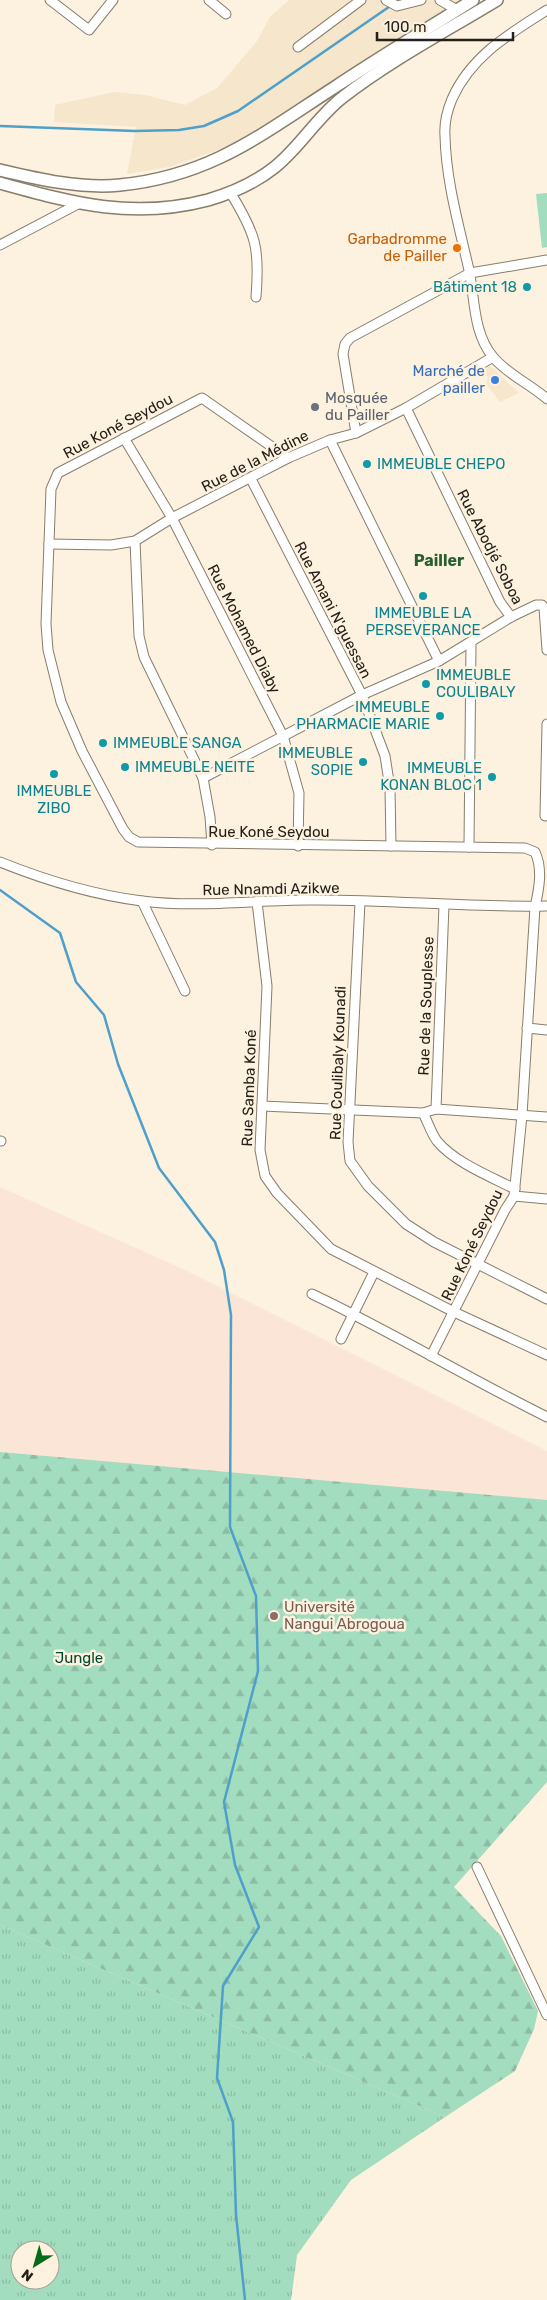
<svg xmlns="http://www.w3.org/2000/svg" width="547" height="2300" font-family="Rubik,sans-serif">
  <style>
    .built { fill: #f5e6cc }
    .education { fill: #fbe5d7; fill-rule: evenodd }
    .grass { fill: url(#grass-tufts); fill-rule: evenodd }
    .forest { fill: url(#forest-firs) }
    .green { fill: #a3ddbf }
    .lines { fill: none; stroke-linecap: round; stroke-linejoin: round }
    .stream { stroke: #4ea0ca; stroke-width: 2.5 }
    .minor-casing { stroke: #877e6c; stroke-width: 11 }
    .major-casing { stroke: #877e6c; stroke-width: 14 }
    .minor { stroke: #fff; stroke-width: 9 }
    .major { stroke: #fff; stroke-width: 11 }
    .food-dot { fill: #e8710a; stroke: #fdf2df; stroke-width: 2 }
    .culture-dot { fill: #0f9aa8; stroke: #fdf2df; stroke-width: 2 }
    .shop-dot { fill: #3f7fe0; stroke: #fdf2df; stroke-width: 2 }
    .worship-dot { fill: #6b7280; stroke: #fdf2df; stroke-width: 2 }
    .education-dot { fill: #8d6e63; stroke: #fdf2df; stroke-width: 2 }
    .labels { text-anchor: middle; stroke-width: 5; stroke-linejoin: round; paint-order: stroke }
    .food-label { font-size: 15px; fill: #c56008; stroke: #fdf2df; text-anchor: end }
    .culture-label { font-size: 15px; fill: #0d838f; stroke: #fdf2df; text-anchor: end }
    .shop-label { font-size: 15px; fill: #366cbe; stroke: #fdf2df; text-anchor: end }
    .worship-label { font-size: 15px; fill: #5b616d; stroke: #fdf2df; text-anchor: start }
    .street-label { font-size: 15px; fill: #25211a; stroke: #fdf2df }
    .education-label { font-size: 15px; fill: #785e54; stroke: #fdf2df; text-anchor: start }
    .park-label { font-size: 15px; fill: #004a30; stroke: #fdf2df }
    .neighbourhood-label { font-size: 16px; font-weight: bold; fill: #285f2c; stroke: #fdf2df }
  </style>
  <defs>
    <pattern id="grass-tufts" width="24" height="20" patternUnits="userSpaceOnUse" patternTransform="scale(1.25)"><rect width="24" height="20" fill="#a3ddbf"/><path d="M3 7l-1-3M5 7V3M7 7l1-3M15 17l-1-3M17 17v-4M19 17l1-3" fill="none" stroke="#8cbda4"/></pattern>
    <pattern id="forest-firs" width="22" height="20" patternUnits="userSpaceOnUse" patternTransform="scale(1.25)"><rect width="22" height="20" fill="#a3ddbf"/><path d="M5 1l3.5 6h-7zM16 11l3.5 6h-7z" fill="#8cbda4"/></pattern>
  </defs>
  <rect width="100%" height="100%" fill="#fdf2df"/>
  <g class="built">
    <path d="M 289,0 L 465,0 L 254,133 L 229,146 L 169,167 L 127,174 L 136,127 L 54,122 L 55,105 L 114,92 L 145,95 L 185,105 L 217,88 L 257,41 L 270,17 Z"/>
    <path d="M 489,366 L 495,369 L 499,375 L 519,393 L 500,402 L 486,384 L 488,377 L 483,372 Z"/>
  </g>
  <path class="education" d="M 0,1187 L 185,1270 L 547,1451 L 547,1782 L 454,1887 L 501,1936 L 538,2011 L 534,2029 L 515,2071 L 351,2180 L 297,2255 L 291,2300 L 0,2300 ZM 20,2250 L 50,2250 L 50,2280 L 20,2280 Z"/>
  <path class="grass" d="M 0,1925 L 445,2117 L 351,2180 L 297,2255 L 291,2300 L 0,2300 ZM 20,2250 L 50,2250 L 50,2280 L 20,2280 Z"/>
  <path class="forest" d="M 0,1452 L 547,1500 L 547,1782 L 454,1887 L 501,1936 L 538,2011 L 534,2029 L 515,2071 L 445,2117 L 0,1925 Z"/>
  <path class="green" d="M 547,193 L 547,247 L 542,248 L 536,194 Z"/>
  <g class="lines">
    <g class="stream">
      <path d="M 0,126 L 135,131 L 179,130 L 204,126 L 238,111 L 399,0"/>
      <path d="M 0,890 L 60,933 L 76,982 L 104,1015 L 118,1064 L 159,1168 L 215,1242 L 224,1270 L 231,1315 L 230,1527 L 256,1596 L 258,1671 L 224,1802 L 235,1865 L 259,1927 L 223,1986 L 217,2078 L 233,2122 L 236,2215 L 245,2300"/>
    </g>
    <defs>
      <g id="minor">
        <path d="M 50,0 L 89,30 L 113,0"/>
        <path d="M 209,0 L 226,14"/>
        <path d="M 386,0 L 397,6 L 421,0"/>
        <path d="M 440,0 L 457,10"/>
        <path d="M 547,10 C 509,34 471,56 452,99 C 447,111 444,123 445,136 C 446,181 459,226 469,270 C 475,299 473,333 493,357 C 507,374 530,384 547,399"/>
        <path d="M 298,47 L 361,0"/>
        <path d="M 230,192 C 256,234 260,248 256,297"/>
        <path d="M 0,245 L 78,204"/>
        <path d="M 406,408 L 500,602 L 511,617"/>
        <path d="M 356,433 L 343,354 L 345,344 L 350,338 L 470,273 L 547,260"/>
        <path d="M 124,438 L 172,518 L 283,736 L 299,793 L 298,846"/>
        <path d="M 330,440 L 439,661"/>
        <path d="M 288,458 L 202,398 L 58,473 L 51,489 L 46,624 L 48,650 L 61,702 L 82,751 L 123,829 L 129,837 L 138,842 L 525,848 L 535,852 C 543,869 539,889 535,907 L 522,1115 L 514,1196 L 505,1210 L 431,1356"/>
        <path d="M 251,479 L 362,695 L 385,756 L 390,788 L 391,846"/>
        <path d="M 135,541 L 139,636 L 144,657 L 203,778 L 210,817 L 212,845"/>
        <path d="M 49,544 L 111,545 L 135,541 L 172,518 L 288,458 L 330,440 L 356,433 L 406,408 L 493,357"/>
        <path d="M 203,778 L 362,695 L 439,661 L 511,617 L 536,605 L 542,605 L 544,608 L 547,650"/>
        <path d="M 545,816 L 547,724"/>
        <path d="M 469,847 L 471,643"/>
        <path d="M 0,862 C 45,880 94,895 142,901 C 198,908 253,900 309,900 C 388,899 467,908 547,906"/>
        <path d="M 142,901 L 185,991"/>
        <path d="M 257,902 L 267,986 L 260,1150 L 265,1176 L 277,1193 L 331,1249 L 454,1312 L 547,1355"/>
        <path d="M 360,902 L 348,1142 L 350,1161 L 368,1186 L 406,1224 L 434,1242 L 547,1299"/>
        <path d="M 527,1028 L 547,1030"/>
        <path d="M 262,1106 L 423,1113 L 436,1109 L 547,1117"/>
        <path d="M 436,1109 L 444,905"/>
        <path d="M 423,1113 C 428,1122 431,1133 437,1141 C 454,1162 491,1177 515,1189"/>
        <path d="M 0,1141 L 1,1141"/>
        <path d="M 514,1196 L 547,1199"/>
        <path d="M 312,1294 C 392,1332 468,1378 547,1417"/>
        <path d="M 341,1339 L 374,1272"/>
        <path d="M 477,1867 L 547,2015"/>
      </g>
      <g id="major">
        <path d="M 0,170 C 38,179 81,189 120,185 C 211,176 262,134 335,87 C 380,57 427,29 473,0"/>
        <path d="M 0,183 C 73,203 132,220 208,200 C 232,193 255,183 275,167 C 301,146 317,117 343,97 C 391,60 446,31 497,0"/>
      </g>
    </defs>
    <use href="#minor" class="minor-casing"/>
    <use href="#major" class="major-casing"/>
    <use href="#minor" class="minor"/>
    <use href="#major" class="major"/>
  </g>
  <circle class="food-dot" cx="457" cy="248" r="5"/>
  <g class="culture-dot">
    <circle cx="527" cy="287" r="5"/>
    <circle cx="367" cy="464" r="5"/>
    <circle cx="423" cy="596" r="5"/>
    <circle cx="426" cy="684" r="5"/>
    <circle cx="440" cy="716" r="5"/>
    <circle cx="103" cy="743" r="5"/>
    <circle cx="363" cy="762" r="5"/>
    <circle cx="125" cy="767" r="5"/>
    <circle cx="54" cy="774" r="5"/>
    <circle cx="492" cy="777" r="5"/>
  </g>
  <circle class="shop-dot" cx="495" cy="380" r="5"/>
  <circle class="worship-dot" cx="315" cy="407" r="5"/>
  <circle class="education-dot" cx="274" cy="1616" r="5"/>
  <g class="labels">
    <g class="food-label">
      <text x="447" y="244">Garbadromme<tspan x="447" dy="17">de Pailler</tspan></text>
    </g>
    <g class="culture-label">
      <text x="517" y="292">Bâtiment 18</text>
      <text x="377" y="469" text-anchor="start">IMMEUBLE CHEPO</text>
      <text x="423" y="618" text-anchor="middle">IMMEUBLE LA<tspan x="423" dy="17">PERSEVERANCE</tspan></text>
      <text x="436" y="680" text-anchor="start">IMMEUBLE<tspan x="436" dy="17">COULIBALY</tspan></text>
      <text x="430" y="712">IMMEUBLE<tspan x="430" dy="17">PHARMACIE MARIE</tspan></text>
      <text x="113" y="748" text-anchor="start">IMMEUBLE SANGA</text>
      <text x="353" y="758">IMMEUBLE<tspan x="353" dy="17">SOPIE</tspan></text>
      <text x="135" y="772" text-anchor="start">IMMEUBLE NEITE</text>
      <text x="482" y="773">IMMEUBLE<tspan x="482" dy="17">KONAN BLOC 1</tspan></text>
      <text x="54" y="796" text-anchor="middle">IMMEUBLE<tspan x="54" dy="17">ZIBO</tspan></text>
    </g>
    <g class="shop-label">
      <text x="485" y="376">Marché de<tspan x="485" dy="17">pailler</tspan></text>
    </g>
    <g class="worship-label">
      <text x="325" y="403">Mosquée<tspan x="325" dy="17">du Pailler</tspan></text>
    </g>
    <g class="street-label">
      <text transform="translate(118 426) rotate(-28)" y="5">Rue Koné Seydou</text>
      <text transform="translate(255 461) rotate(-27)" y="5">Rue de la Médine</text>
      <text transform="translate(490 547) rotate(63)" y="5">Rue Abodjé Soboa</text>
      <text transform="translate(333 610) rotate(63)" y="5">Rue Amani N'guessan</text>
      <text transform="translate(244 629) rotate(63)" y="5">Rue Mohamed Diaby</text>
      <text x="269" y="837">Rue Koné Seydou</text>
      <text transform="translate(271 889) rotate(-1)" y="5">Rue Nnamdi Azikwe</text>
      <text transform="translate(426 1006) rotate(-88)" y="5">Rue de la Souplesse</text>
      <text transform="translate(338 1063) rotate(-88)" y="5">Rue Coulibaly Kounadi</text>
      <text transform="translate(249 1088) rotate(-88)" y="5">Rue Samba Koné</text>
      <text transform="translate(472 1245) rotate(-64)" y="5">Rue Koné Seydou</text>
    </g>
    <g class="education-label">
      <text x="284" y="1612">Université<tspan x="284" dy="17">Nangui Abrogoua</tspan></text>
    </g>
    <g class="park-label">
      <text x="79" y="1663">Jungle</text>
    </g>
    <g class="neighbourhood-label">
      <text x="439" y="566">Pailler</text>
    </g>
  </g>
  <g transform="translate(35 2265) rotate(217)"><circle r="24" fill="#fdf2df" stroke="#a79e90"/>
  <path d="M0-4L9 19L0 12L-9 19Z" fill="#026c1a"/>
  <text y="-8" font-size="14" font-weight="bold" text-anchor="middle" fill="#25211a">N</text>
  </g>
  <path d="M377 32v8h136v-8" fill="none" stroke="#25211a" stroke-width="2.5"/>
  <text x="384" y="32" font-size="15" fill="#25211a" stroke="#fdf2df" stroke-width="4" paint-order="stroke">100 m</text>
</svg>
